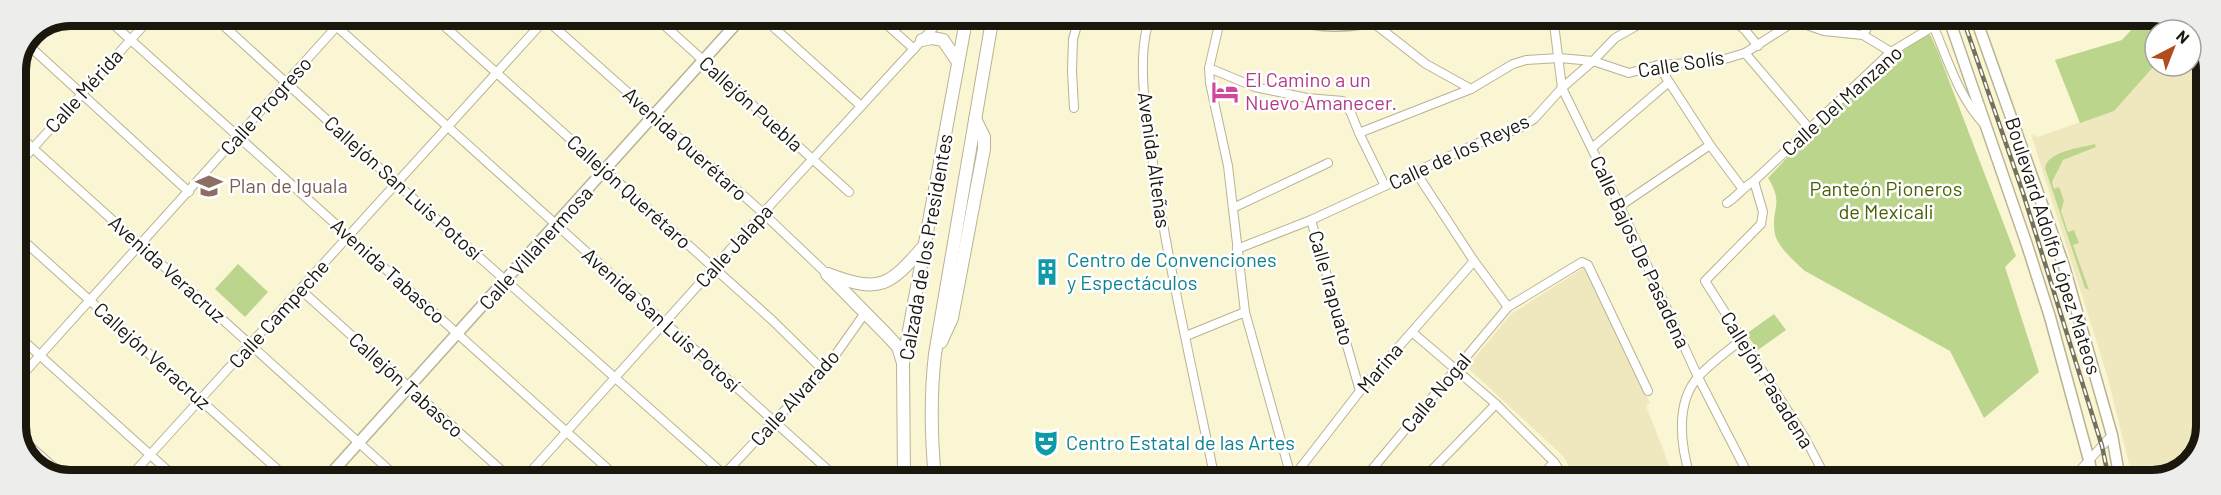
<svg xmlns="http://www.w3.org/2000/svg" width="2221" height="495" font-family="Barlow,sans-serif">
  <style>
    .built { fill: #efe8bf }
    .green { fill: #bbd68c }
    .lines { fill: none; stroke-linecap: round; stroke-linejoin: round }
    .minor-casing { stroke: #b9b393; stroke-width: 10 }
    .major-casing { stroke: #b9b393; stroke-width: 13 }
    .highway-casing { stroke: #b9b393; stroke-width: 14 }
    .minor { stroke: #fff; stroke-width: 8 }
    .major { stroke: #fff; stroke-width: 10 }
    .highway { stroke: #fff; stroke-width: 12 }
    .rail-casing { stroke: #74715c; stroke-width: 4.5 }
    .rail { stroke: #fff; stroke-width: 2; stroke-dasharray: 7; stroke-linecap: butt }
    .labels { text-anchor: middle; stroke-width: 5; stroke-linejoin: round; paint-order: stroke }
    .street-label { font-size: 20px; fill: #1a180c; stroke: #fff }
    .hotel-label { font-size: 20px; fill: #b23c85; stroke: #fff; text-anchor: start }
    .education-label { font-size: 20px; fill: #785e54; stroke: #fff; text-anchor: start }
    .park-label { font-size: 20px; fill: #476000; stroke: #fff }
    .culture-label { font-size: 20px; fill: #0d838f; stroke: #fff; text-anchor: start }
    .rim { fill: none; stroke: #1a180c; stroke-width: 8 }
  </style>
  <rect width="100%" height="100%" fill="#faf5d3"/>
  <g class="built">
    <path d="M 2194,38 L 2206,63 L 2205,435 L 2187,467 L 2151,480 L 2133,480 L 2107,375 L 2031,134 L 2037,137 L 2113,111 L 2155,65 L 2191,66 L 2191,39 Z"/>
    <path d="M 1585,267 L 1650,403 L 1646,406 L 1675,480 L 1578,480 L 1563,456 L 1467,367 L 1511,314 Z"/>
  </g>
  <g class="green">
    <path d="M 2144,16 L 2161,16 L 2186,30 L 2155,30 L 2155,65 L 2114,111 L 2080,123 L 2055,60 L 2122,40 Z"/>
    <path d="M 1927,33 L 1931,36 L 1938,52 L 2016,256 L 2005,267 L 2039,372 L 1984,418 L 1950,351 L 1805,271 C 1796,263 1777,246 1775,234 C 1770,209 1785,205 1768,178 L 1828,114 L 1892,55 Z"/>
    <path d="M 2095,144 L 2096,147 L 2063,160 L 2052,182 L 2054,189 L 2059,187 L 2064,201 L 2061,211 L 2068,232 L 2074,230 L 2079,243 L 2073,245 L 2089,290 L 2085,288 L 2045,168 C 2048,151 2080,148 2095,144 Z"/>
    <path d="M 238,264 L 268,292 L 245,317 L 215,289 Z"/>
    <path d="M 1774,314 L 1786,330 L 1758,350 L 1746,334 Z"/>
  </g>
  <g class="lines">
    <defs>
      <g id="minor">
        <path d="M 103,15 L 619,479"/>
        <path d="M 212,15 L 397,184 L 729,479"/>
        <path d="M 324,15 L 838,479"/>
        <path d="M 432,15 L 772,320 L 824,371"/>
        <path d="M 541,15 L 763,213 L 827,274"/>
        <path d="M 653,15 L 849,192"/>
        <path d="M 760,15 L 861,106"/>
        <path d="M 876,15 L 914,49"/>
        <path d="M 1151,16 C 1134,54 1148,129 1154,170 C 1170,274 1194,376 1215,480"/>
        <path d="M 1221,16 L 1209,68 L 1210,83 L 1228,166 L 1245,312 L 1292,480"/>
        <path d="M 1553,16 L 1562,88 L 1620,206 L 1698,377 L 1751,480"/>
        <path d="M 1728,16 L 1745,30 L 1758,46"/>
        <path d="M 1792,16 L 1795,21 L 1824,31 L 1863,35 L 1891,52"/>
        <path d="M 1929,16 C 1946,53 1956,94 1984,124"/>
        <path d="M 1371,21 L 1426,64 L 1471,89"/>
        <path d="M 1469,22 L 1509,16"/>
        <path d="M 1863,35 L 1874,16"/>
        <path d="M 26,43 L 189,192"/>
        <path d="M 1745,53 L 1809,128"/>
        <path d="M 1658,65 L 1710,145 L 1742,188"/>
        <path d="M 1209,68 L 1255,87 L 1307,98 L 1343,101 L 1351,113 L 1359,133 L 1385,186"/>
        <path d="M 1074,108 L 1072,71 L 1073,39 L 1080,15"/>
        <path d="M 15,132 L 399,479"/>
        <path d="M 1359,133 L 1471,89 L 1513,64 L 1526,60 L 1559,58 L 1593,61 L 1629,73 L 1658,65 L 1718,61 L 1745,53 L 1795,21"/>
        <path d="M 1592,148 L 1669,82"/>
        <path d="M 15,168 L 153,15"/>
        <path d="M 1415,171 L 1474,261 L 1508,307"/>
        <path d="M 1754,181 L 1763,212 L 1761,224 L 1705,281 L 1805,438 L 1827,480"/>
        <path d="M 1727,203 C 1738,196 1742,188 1754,181 L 1891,52 L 1934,26"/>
        <path d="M 1620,206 L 1710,145"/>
        <path d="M 1233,208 L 1328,163"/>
        <path d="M 1311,220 L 1360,391"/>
        <path d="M 15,233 L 288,479"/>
        <path d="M 1237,249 L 1311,220 L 1478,143 L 1520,128 L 1534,119 L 1562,88 L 1593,61 L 1615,38 L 1654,16"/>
        <path d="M 301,290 L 511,479"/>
        <path d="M 1412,332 L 1496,404 L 1554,462 L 1566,480"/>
        <path d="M 15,333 L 177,479"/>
        <path d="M 1186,336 L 1245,312"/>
        <path d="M 15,383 L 347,15"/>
        <path d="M 16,434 L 67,479"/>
        <path d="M 1301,467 L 1316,480"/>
        <path d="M 128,479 L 549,15"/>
        <path d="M 524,479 L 763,213 L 945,15"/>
        <path d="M 720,479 L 774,421 L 824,371 L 865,313"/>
        <path d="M 1291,480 L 1360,391 L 1474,261"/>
        <path d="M 1363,480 L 1508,307 L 1582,262 L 1588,265 L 1648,391"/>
        <path d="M 1431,480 L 1429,473 L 1496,404"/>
        <path d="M 1538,480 L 1554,462"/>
        <path d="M 1691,480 C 1681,448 1674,403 1699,376 C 1711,363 1728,351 1742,339"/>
        <path d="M 2071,480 L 2112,435"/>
      </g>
      <g id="major">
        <path d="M 1272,16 C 1311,25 1347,32 1385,16"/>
        <path d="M 1948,16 L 2027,245 L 2050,317 L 2089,460 L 2093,480"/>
        <path d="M 1975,16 L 2064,266 L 2112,435 L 2120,480"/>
        <path d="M 326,479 L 744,15"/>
      </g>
      <g id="highway">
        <path d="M 922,40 L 932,38 L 943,40 L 958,62"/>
        <path d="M 827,274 L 888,336 L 898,347 L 903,363"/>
        <path d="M 828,274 C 881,294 889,286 925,245"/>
        <path d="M 941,342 L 952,318 L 984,149 L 984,137 L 975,119"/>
        <path d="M 904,479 L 903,363 L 967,15"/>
        <path d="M 935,479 C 931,437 930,397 935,354 L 993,15"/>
      </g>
    </defs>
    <use href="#minor" class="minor-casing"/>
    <use href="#major" class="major-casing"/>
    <use href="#highway" class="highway-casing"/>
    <use href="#minor" class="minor"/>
    <use href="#major" class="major"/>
    <use href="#highway" class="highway"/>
    <defs>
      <path id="rail" d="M 1962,16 L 2023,193 L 2102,446 L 2109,480"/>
    </defs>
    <use href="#rail" class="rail-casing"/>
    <use href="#rail" class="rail"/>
  </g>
  <defs>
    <symbol id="hotel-bare" viewBox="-9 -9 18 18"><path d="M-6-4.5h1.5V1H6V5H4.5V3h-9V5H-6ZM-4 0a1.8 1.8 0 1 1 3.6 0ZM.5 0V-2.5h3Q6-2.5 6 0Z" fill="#d1479c" stroke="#fff" stroke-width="2.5" paint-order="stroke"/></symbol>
    <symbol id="school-bare" viewBox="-9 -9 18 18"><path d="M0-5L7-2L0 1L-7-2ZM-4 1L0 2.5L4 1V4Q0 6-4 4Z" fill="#8d6e63" stroke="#fff" stroke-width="2.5" paint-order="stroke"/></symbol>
    <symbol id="building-bare" viewBox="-9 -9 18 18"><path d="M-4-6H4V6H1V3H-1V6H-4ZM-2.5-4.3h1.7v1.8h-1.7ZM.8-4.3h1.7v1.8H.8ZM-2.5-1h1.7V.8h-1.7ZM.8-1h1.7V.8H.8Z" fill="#0f9aa8" stroke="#fff" stroke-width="2.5" paint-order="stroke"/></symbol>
    <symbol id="theatre-bare" viewBox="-9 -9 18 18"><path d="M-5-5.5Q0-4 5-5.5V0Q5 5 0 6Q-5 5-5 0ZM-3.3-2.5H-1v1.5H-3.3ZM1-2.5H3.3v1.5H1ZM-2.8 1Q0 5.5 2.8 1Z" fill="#0f9aa8" stroke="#fff" stroke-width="2.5" paint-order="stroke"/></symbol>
  </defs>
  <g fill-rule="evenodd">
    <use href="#hotel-bare" x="1206" y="73" width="38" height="38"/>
    <use href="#school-bare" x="190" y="167" width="38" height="38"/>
    <use href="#building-bare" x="1028" y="253" width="38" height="38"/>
    <use href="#theatre-bare" x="1027" y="424" width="38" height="38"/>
  </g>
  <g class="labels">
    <g class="street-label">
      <text transform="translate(1681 64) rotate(-9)" y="7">Calle Solís</text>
      <text transform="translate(84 91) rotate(-48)" y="7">Calle Mérida</text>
      <text transform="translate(1842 101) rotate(-42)" y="7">Calle Del Manzano</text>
      <text transform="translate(751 104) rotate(42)" y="7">Callejón Puebla</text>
      <text transform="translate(266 106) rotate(-48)" y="7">Calle Progreso</text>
      <text transform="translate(685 144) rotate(42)" y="7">Avenida Querétaro</text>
      <text transform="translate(1459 152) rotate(-25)" y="7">Calle de los Reyes</text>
      <text transform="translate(1154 160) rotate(82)" y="7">Avenida Alteñas</text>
      <text transform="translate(403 188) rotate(42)" y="7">Callejón San Luis Potosí</text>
      <text transform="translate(629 192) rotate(42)" y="7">Callejón Querétaro</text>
      <text transform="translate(734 246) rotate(-48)" y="7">Calle Jalapa</text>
      <text transform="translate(2053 246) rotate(72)" y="7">Boulevard Adolfo López Mateos</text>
      <text transform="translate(926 247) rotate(-80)" y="7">Calzada de los Presidentes</text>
      <text transform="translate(536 248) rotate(-48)" y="7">Calle Villahermosa</text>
      <text transform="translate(1640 252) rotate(65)" y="7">Calle Bajos De Pasadena</text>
      <text transform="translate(167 269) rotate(42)" y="7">Avenida Veracruz</text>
      <text transform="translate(388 271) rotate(42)" y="7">Avenida Tabasco</text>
      <text transform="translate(1331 288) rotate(74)" y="7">Calle Irapuato</text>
      <text transform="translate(279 314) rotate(-48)" y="7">Calle Campeche</text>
      <text transform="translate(661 320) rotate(42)" y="7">Avenida San Luis Potosí</text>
      <text transform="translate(152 356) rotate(42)" y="7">Callejón Veracruz</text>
      <text transform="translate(1380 368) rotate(-50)" y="7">Marina</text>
      <text transform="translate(1767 380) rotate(58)" y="7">Callejón Pasadena</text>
      <text transform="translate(406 385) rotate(42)" y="7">Callejón Tabasco</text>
      <text transform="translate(1436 393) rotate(-50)" y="7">Calle Nogal</text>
      <text transform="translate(795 398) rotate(-48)" y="7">Calle Alvarado</text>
    </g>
    <g class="hotel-label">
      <text x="1245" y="87">El Camino a un<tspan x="1245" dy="23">Nuevo Amanecer.</tspan></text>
    </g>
    <g class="education-label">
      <text x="229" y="193">Plan de Iguala</text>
    </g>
    <g class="park-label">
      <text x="1886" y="196">Panteón Pioneros<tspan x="1886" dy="23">de Mexicali</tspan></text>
    </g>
    <g class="culture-label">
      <text x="1067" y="267">Centro de Convenciones<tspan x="1067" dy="23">y Espectáculos</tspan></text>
      <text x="1066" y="450">Centro Estatal de las Artes</text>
    </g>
  </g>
  <path d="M0 0H2221V495H0ZM70 26H2152A44 44 0 0 1 2196 70V426A44 44 0 0 1 2152 470H70A44 44 0 0 1 26 426V70A44 44 0 0 1 70 26Z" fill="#ededec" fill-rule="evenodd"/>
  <path class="rim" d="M70 26H2152A44 44 0 0 1 2196 70V426A44 44 0 0 1 2152 470H70A44 44 0 0 1 26 426V70A44 44 0 0 1 70 26Z"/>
  <g transform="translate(2173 48) rotate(42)"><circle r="28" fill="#ffffff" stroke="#a3a39e" stroke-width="1.5"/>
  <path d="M0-4.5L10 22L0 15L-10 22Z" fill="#b14d1d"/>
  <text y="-9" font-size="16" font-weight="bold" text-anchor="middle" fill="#1a180c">N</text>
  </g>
</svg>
